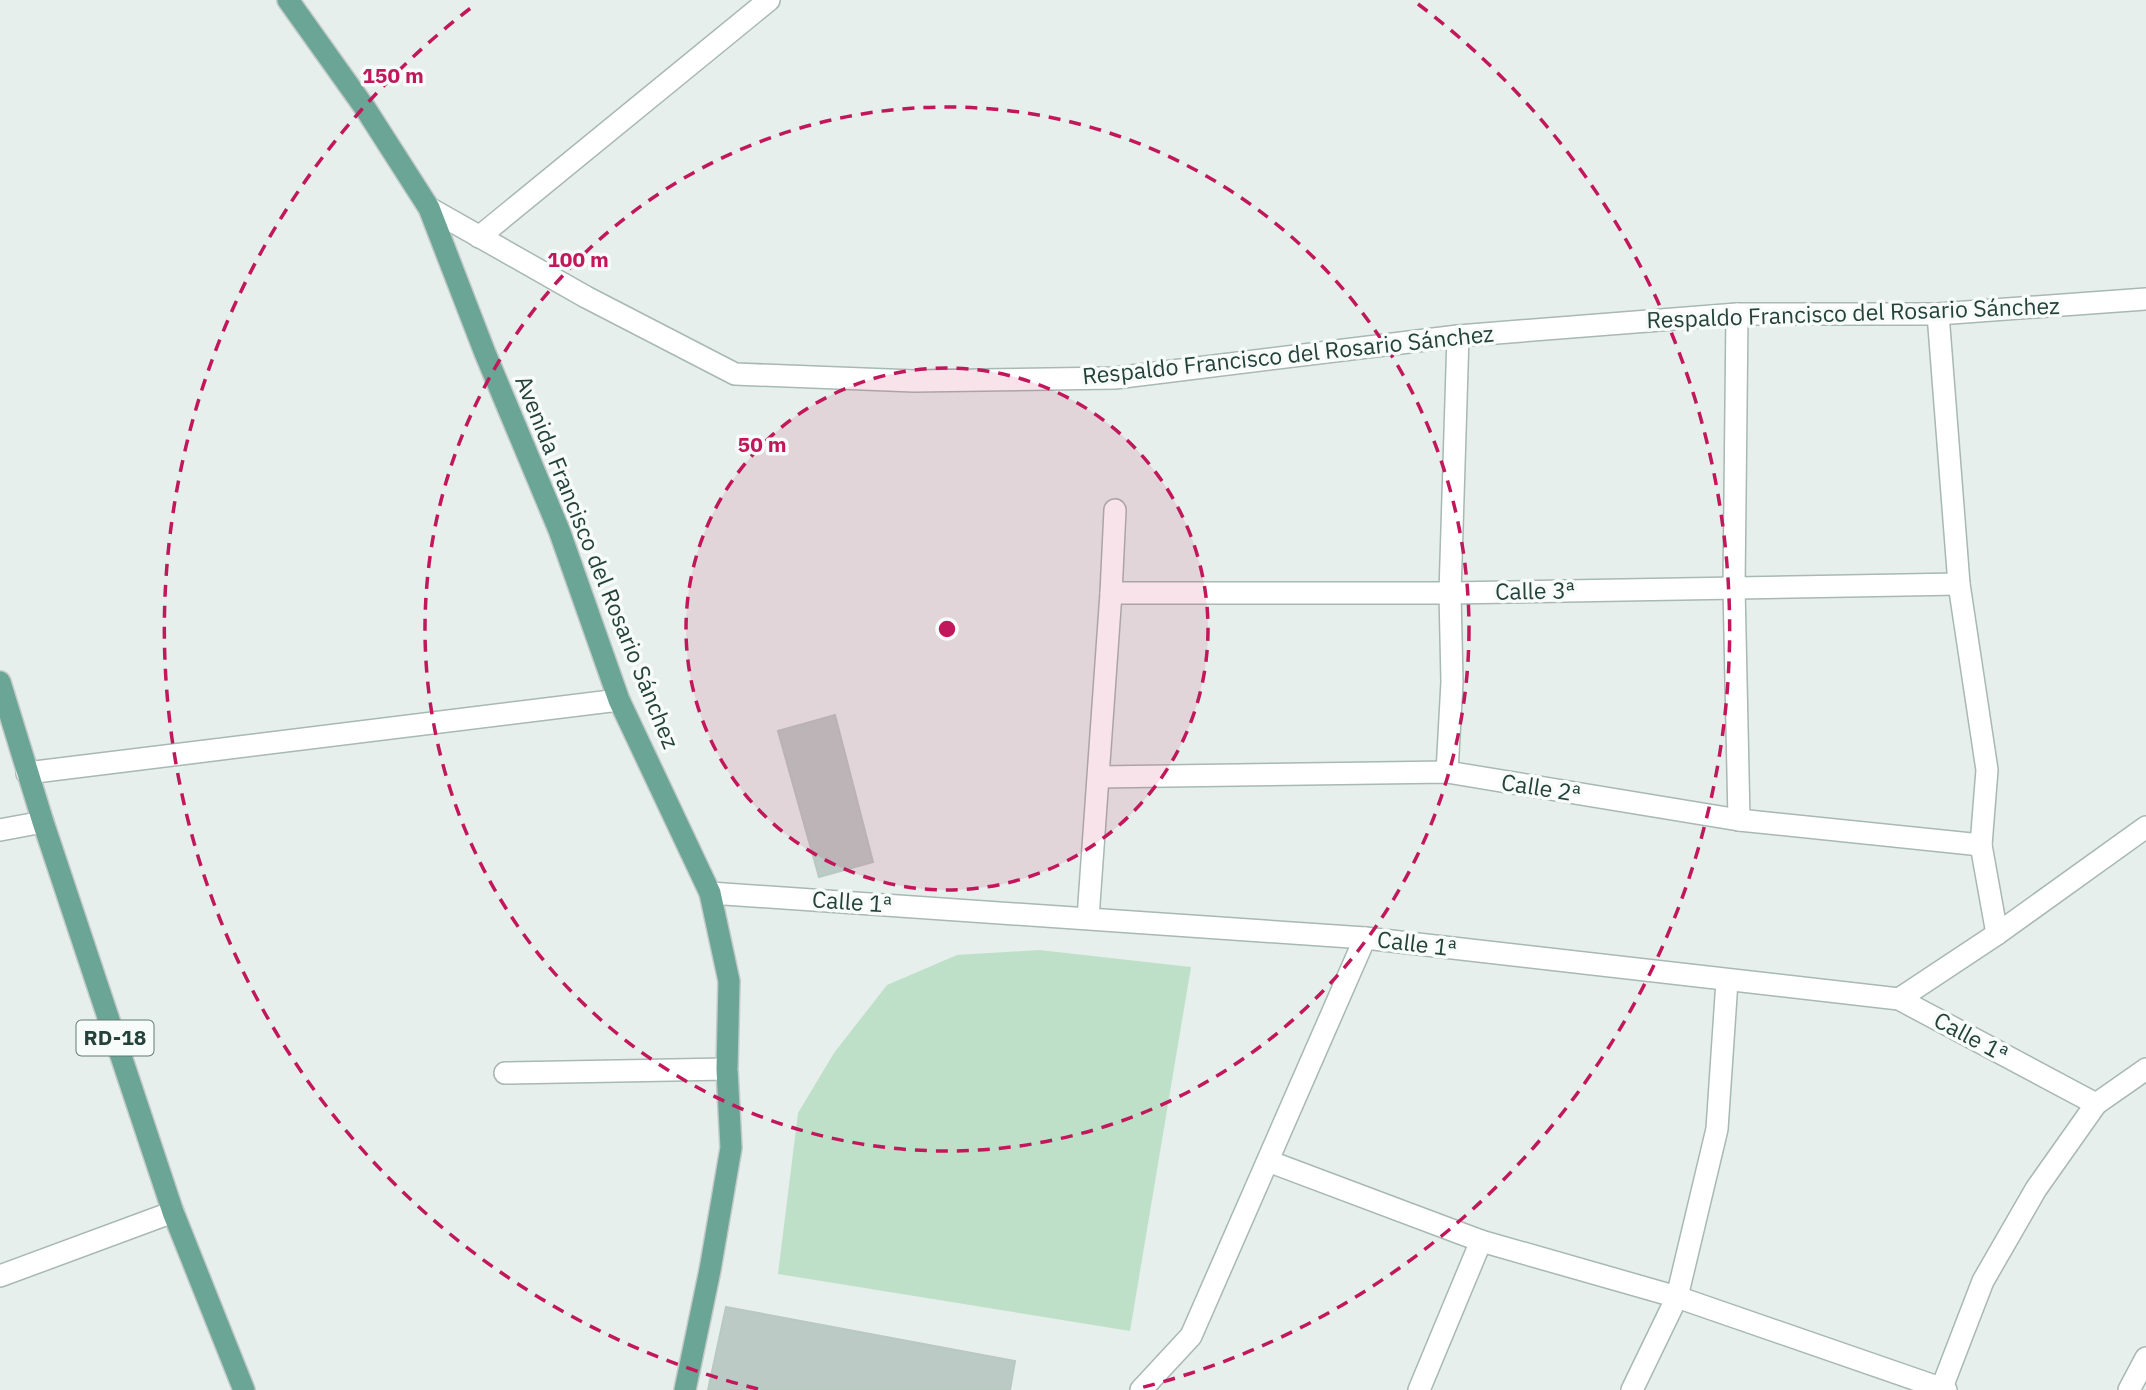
<svg xmlns="http://www.w3.org/2000/svg" width="2146" height="1390" font-family="'IBM Plex Sans',sans-serif">
  <style>
    .green { fill: #bfe0c8 }
    .building { fill: #bbcac4; stroke: #b8c9c2; stroke-width: 2 }
    .lines { fill: none; stroke-linecap: round; stroke-linejoin: round }
    .minor-casing { stroke: #a8b8b2; stroke-width: 24 }
    .major-casing { stroke: #c2cac8; stroke-width: 24 }
    .minor { stroke: #fff; stroke-width: 21 }
    .major { stroke: #6aa596; stroke-width: 21 }
    .ring { fill: none; stroke: #c2185b; stroke-width: 3.5; stroke-dasharray: 12 9 }
    .labels { text-anchor: middle; stroke-width: 7; stroke-linejoin: round; paint-order: stroke }
    .shield { fill: #f7fbf9; stroke: #637a73; stroke-width: 2 }
    .shield-label { font-size: 21px; font-weight: bold; fill: #24423a }
    .street-label { font-size: 23px; fill: #24423a; stroke: #f7fbf9 }
    .centre { fill: #c2185b; stroke: #f7fbf9; stroke-width: 3.5 }
    .ring-label { font-size: 21px; text-anchor: middle; font-weight: bold; fill: #c2185b; stroke: #f7fbf9; stroke-width: 7; stroke-linejoin: round; paint-order: stroke }
  </style>
  <rect width="100%" height="100%" fill="#e6efeb"/>
  <path class="green" d="M 1039,950 L 1191,967 L 1130,1331 L 778,1274 L 798,1113 L 834,1053 L 887,985 L 957,955 Z"/>
  <g class="building">
    <path d="M 835,715 L 873,862 L 819,877 L 778,731 Z"/>
    <path d="M 726,1307 L 1015,1361 L 1010,1390 L 708,1390 Z"/>
  </g>
  <g class="lines">
    <defs>
      <g id="minor">
        <path d="M 429,208 L 586,297 L 735,374 L 914,381 L 1115,378 L 1458,336 L 1737,314 L 1938,314 L 2146,299"/>
        <path d="M 479,237 L 769,0"/>
        <path d="M 1737,314 L 1734,587 L 1739,820"/>
        <path d="M 1938,314 L 1959,584 L 1987,770 L 1981,845 L 1997,934"/>
        <path d="M 1111,593 L 1450,593 L 1959,584"/>
        <path d="M 1447,772 L 1452,682 L 1450,593 L 1458,336"/>
        <path d="M 27,773 L 619,700"/>
        <path d="M 1099,777 L 1447,772 L 1739,820 L 1981,845"/>
        <path d="M 0,830 L 43,822"/>
        <path d="M 710,893 L 1365,938 L 1899,999 L 2096,1104"/>
        <path d="M 1088,918 L 1111,593 L 1115,510"/>
        <path d="M 1899,999 L 1997,934 L 2146,827"/>
        <path d="M 505,1073 L 727,1069"/>
        <path d="M 1268,1161 L 1481,1241 L 1677,1297 L 1946,1390"/>
        <path d="M 0,1276 L 173,1212"/>
        <path d="M 1141,1390 L 1191,1336 L 1365,938"/>
        <path d="M 1419,1390 L 1481,1241"/>
        <path d="M 1632,1390 L 1677,1297 L 1717,1129 L 1727,981"/>
        <path d="M 1941,1390 L 1983,1281 L 2036,1189 L 2096,1104 L 2146,1069"/>
        <path d="M 2129,1390 L 2146,1358"/>
      </g>
      <g id="major">
        <path d="M 288,0 L 365,108 L 429,208 L 485,353 L 559,530 L 619,700 L 710,893 L 729,981 L 727,1069 L 731,1148 L 710,1270 L 685,1390"/>
        <path d="M 0,682 L 43,822 L 173,1212 L 244,1390"/>
      </g>
    </defs>
    <use href="#minor" class="minor-casing"/>
    <use href="#major" class="major-casing"/>
    <use href="#minor" class="minor"/>
    <use href="#major" class="major"/>
  </g>
  <circle cx="947" cy="629" r="261" fill="#c2185b" fill-opacity=".12"/>
  <g class="ring">
    <circle cx="947" cy="629" r="261"/>
    <circle cx="947" cy="629" r="522"/>
    <path d="M758 1389A783 783 0 0 1 476 4M1418 4A783 783 0 0 1 1136 1389"/>
  </g>
  <g class="labels">
    <rect class="shield" x="76.5" y="1020.5" width="77" height="35" rx="5"/>
    <g class="shield-label">
      <text x="115" y="1045">RD-18</text>
    </g>
    <g class="street-label">
      <text transform="translate(1853 313) rotate(-2)" y="8">Respaldo Francisco del Rosario Sánchez</text>
      <text transform="translate(1288 355) rotate(-6)" y="8">Respaldo Francisco del Rosario Sánchez</text>
      <text transform="translate(597 562) rotate(68)" y="8">Avenida Francisco del Rosario Sánchez</text>
      <text transform="translate(1535 591) rotate(-1)" y="8">Calle 3ª</text>
      <text transform="translate(1541 788) rotate(9)" y="8">Calle 2ª</text>
      <text transform="translate(852 902) rotate(4)" y="8">Calle 1ª</text>
      <text transform="translate(1417 944) rotate(7)" y="8">Calle 1ª</text>
      <text transform="translate(1971 1037) rotate(28)" y="8">Calle 1ª</text>
    </g>
  </g>
  <circle cx="947" cy="629" r="10" class="centre"/>
  <g class="ring-label">
    <text x="393" y="83">150 m</text>
    <text x="578" y="267">100 m</text>
    <text x="762" y="452">50 m</text>
  </g>
</svg>
